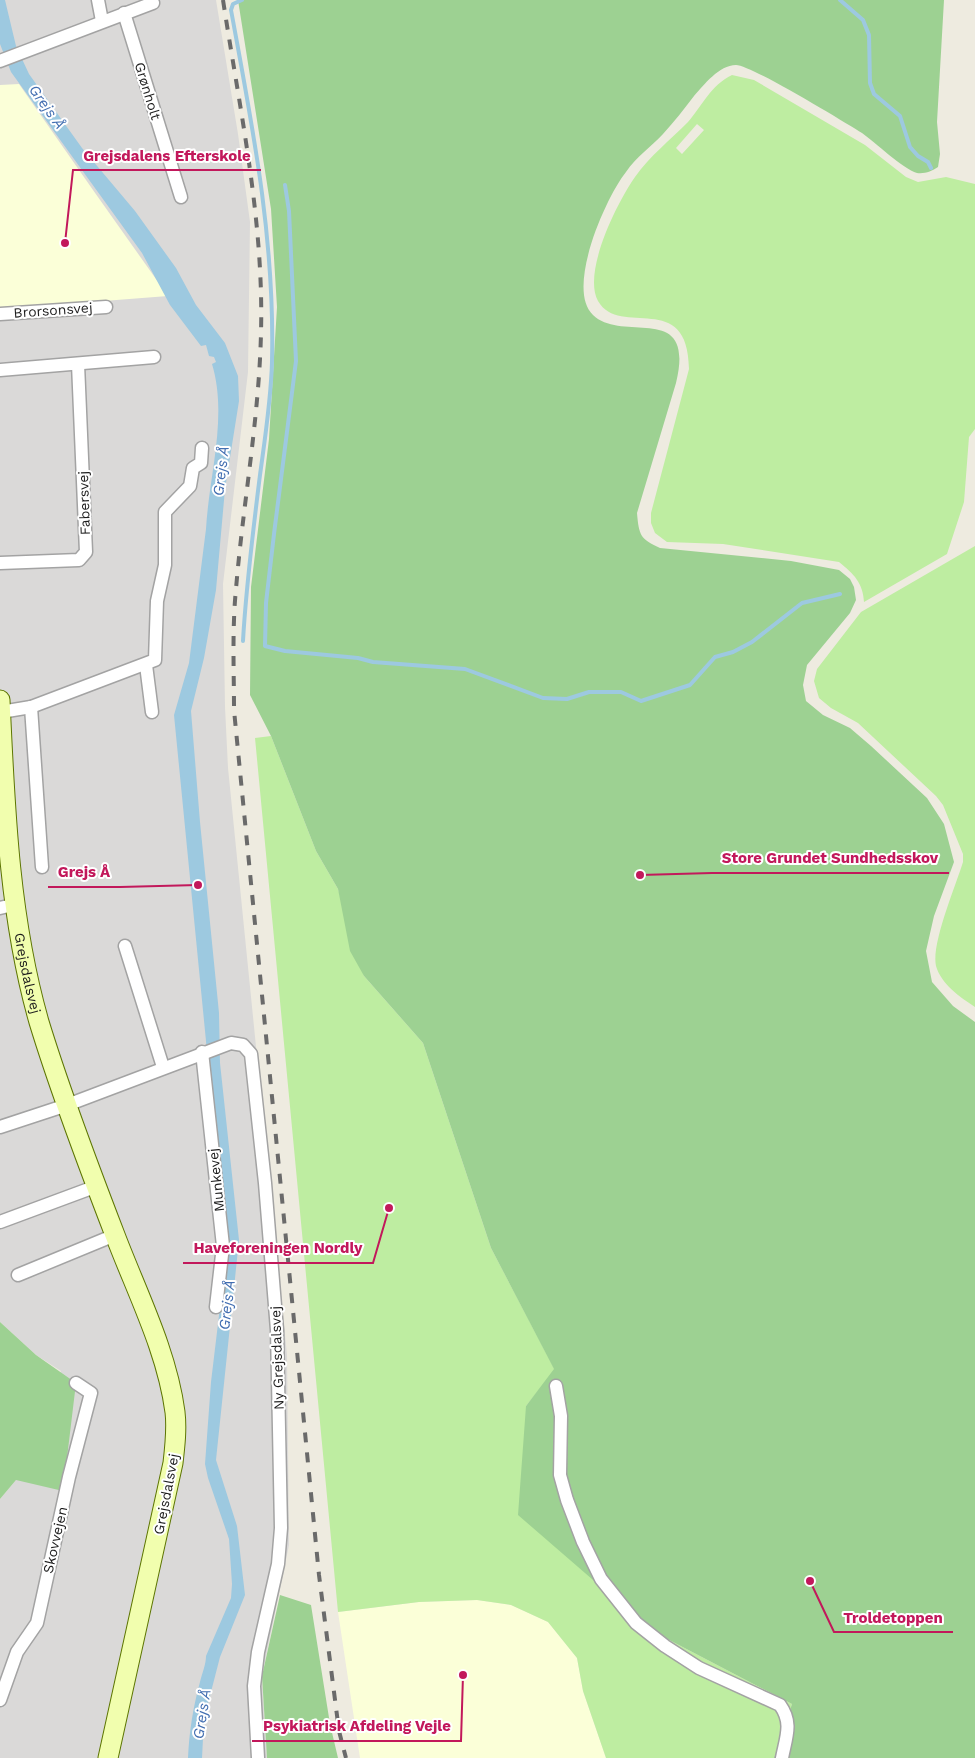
<svg xmlns="http://www.w3.org/2000/svg" width="975" height="1758" font-family="'Work Sans',sans-serif">
  <style>
    .residential { fill: #dad9d8 }
    .education { fill: #fbffd8 }
    .grass { fill: #beeda1; fill-rule: evenodd }
    .forest { fill: #9dd192 }
    .water { fill: #9dc9e0 }
    .lines { fill: none; stroke-linecap: round; stroke-linejoin: round }
    .stream { stroke: #9dc9e0; stroke-width: 4 }
    .street-casing { stroke: #a3a3a3; stroke-width: 15 }
    .secondary-casing { stroke: #5c7500; stroke-width: 21 }
    .street { stroke: #fff; stroke-width: 12 }
    .secondary { stroke: #f1feae; stroke-width: 19 }
    .rail { stroke: #6a6a6a; stroke-width: 4; stroke-dasharray: 10 10; stroke-linecap: butt }
    .labels { text-anchor: middle; stroke-width: 4; stroke-linejoin: round; paint-order: stroke }
    .street-label { font-size: 14px; fill: #1c1c1c; stroke: #fff }
    .water-label { font-size: 15px; font-style: italic; fill: #426eb1; stroke: #fff }
    .leader { fill: none; stroke: #c2185b; stroke-width: 2 }
    .callout-dot { fill: #c2185b; stroke: #fff; stroke-width: 2 }
    .callout-label { font-size: 15px; text-anchor: middle; font-weight: bold; fill: #c2185b; stroke: #fff; stroke-width: 4; stroke-linejoin: round; paint-order: stroke }
  </style>
  <rect width="100%" height="100%" fill="#eeebe0"/>
  <path class="residential" d="M 0,0 L 216,0 L 238,134 L 250,222 L 248,372 L 223,584 L 225,707 L 228,768 L 287,1355 L 289,1545 L 262,1676 L 267,1758 L 0,1758 L 0,1499 L 16,1480 L 61,1371 L 36,1355 L 0,1322 Z"/>
  <g class="education">
    <path d="M 19,84 L 93,190 L 168,296 L 0,309 L 0,85 Z"/>
    <path d="M 477,1600 L 511,1605 L 548,1622 L 577,1658 L 583,1691 L 606,1758 L 360,1758 L 338,1612 L 419,1602 Z"/>
  </g>
  <g class="grass">
    <path d="M 732,75 L 754,80 L 865,145 L 906,177 L 918,182 L 946,177 L 975,184 L 975,429 L 969,437 L 964,502 L 947,554 L 864,602 C 863,583 854,574 839,562 L 723,544 L 667,542 L 655,533 L 651,523 L 651,513 L 689,369 C 688,288 620,339 598,301 C 582,272 618,201 635,177 C 650,156 670,140 688,122 C 702,106 711,85 732,75 ZM 697,124 L 704,130 L 682,154 L 676,148 Z"/>
    <path d="M 975,546 L 975,1007 C 960,997 941,984 936,966 C 931,944 956,885 963,862 L 963,854 L 943,805 L 936,796 L 858,723 L 831,708 L 819,698 L 814,681 L 817,669 L 861,612 Z"/>
    <path d="M 271,736 L 316,851 L 338,889 L 364,976 L 423,1043 L 491,1248 L 555,1370 L 526,1406 L 652,1631 L 792,1704 L 774,1758 L 606,1758 L 583,1691 L 577,1658 L 548,1622 L 511,1605 L 477,1600 L 419,1602 L 338,1612 L 255,738 Z"/>
  </g>
  <g class="forest">
    <path d="M 238,0 L 944,0 L 937,122 L 940,154 L 938,167 C 932,171 925,174 917,173 C 903,169 875,142 862,133 C 844,122 751,65 736,65 C 719,65 704,85 694,96 C 684,109 674,122 663,134 C 651,147 636,157 626,172 C 606,197 565,289 593,315 C 623,344 696,300 676,383 L 637,513 C 639,535 640,539 660,548 L 791,561 L 839,570 L 850,579 L 854,587 L 856,600 L 850,613 L 807,665 L 803,685 L 806,701 L 823,715 L 850,728 L 871,746 L 927,798 L 944,824 L 954,862 L 934,916 L 926,951 L 932,982 L 953,1006 L 975,1022 L 975,1758 L 774,1758 L 792,1704 L 652,1631 L 518,1515 L 526,1406 L 554,1369 L 491,1248 L 423,1043 L 364,976 L 350,951 L 338,889 L 316,851 L 271,736 L 250,695 L 251,587 L 269,439 L 277,307 L 271,209 Z"/>
    <path d="M 0,1322 L 36,1355 L 76,1383 L 63,1491 L 16,1480 L 0,1499 Z"/>
    <path d="M 280,1595 L 311,1605 L 330,1724 L 338,1758 L 267,1758 L 262,1676 Z"/>
  </g>
  <path class="water" d="M 0,0 L 5,0 L 16,46 L 29,74 L 82,148 L 135,211 L 176,268 L 196,305 L 225,343 L 238,376 L 239,401 L 225,489 L 216,590 L 204,658 L 191,711 L 200,822 L 219,1013 L 220,1063 L 239,1240 L 216,1460 L 237,1526 L 245,1595 L 220,1657 L 204,1719 L 202,1758 L 188,1758 C 189,1733 193,1707 200,1682 C 202,1673 206,1665 206,1656 L 231,1598 L 232,1584 L 229,1539 L 208,1478 L 205,1464 L 211,1382 L 223,1282 L 206,1041 L 174,715 L 189,663 L 206,529 C 209,475 228,417 212,364 L 216,362 L 214,357 L 209,356 L 206,345 L 201,346 L 170,305 L 142,253 L 11,72 L 0,44 Z"/>
  <g class="lines">
    <g class="stream">
      <path d="M 242,0 L 233,4 L 231,10 C 253,129 275,240 272,362 C 271,400 265,438 260,475 C 253,531 246,586 243,641"/>
      <path d="M 840,0 L 863,20 L 869,35 L 870,83 L 874,94 L 900,116 L 910,147 L 918,156 L 928,162 L 931,168"/>
      <path d="M 285,185 L 289,211 L 296,361 L 274,534 L 266,603 L 265,646 L 285,651 L 358,658 L 373,662 L 465,669 L 543,698 L 567,699 L 589,692 L 621,692 L 641,701 L 690,685 L 715,657 L 733,652 L 752,642 L 802,603 L 840,594"/>
    </g>
    <defs>
      <g id="street">
        <path d="M 98,0 L 102,21"/>
        <path d="M 124,13 L 181,197"/>
        <path d="M 0,61 L 153,3"/>
        <path d="M 0,314 L 106,307"/>
        <path d="M 0,370 L 154,357"/>
        <path d="M 0,563 L 79,560 L 86,552 L 78,364"/>
        <path d="M 146,665 L 152,712"/>
        <path d="M 31,707 L 42,867"/>
        <path d="M 1,712 L 31,707 L 155,660 L 157,601 L 165,565 L 165,512 L 190,486 L 193,468 L 201,463 L 202,448"/>
        <path d="M 0,908 L 13,905"/>
        <path d="M 125,946 L 163,1067"/>
        <path d="M 202,1052 L 223,1246 L 216,1307"/>
        <path d="M 0,1127 L 67,1105 L 231,1043 L 243,1045 L 251,1054 L 265,1183 L 277,1330 L 281,1528 L 278,1564 L 258,1652 L 254,1686 L 258,1758"/>
        <path d="M 0,1222 L 97,1186"/>
        <path d="M 18,1275 L 115,1235"/>
        <path d="M 556,1386 L 561,1416 L 560,1475 L 567,1500 L 583,1542 L 601,1579 L 636,1623 L 665,1646 L 699,1668 L 780,1705 C 793,1723 786,1737 782,1758"/>
        <path d="M 0,1700 L 17,1652 L 37,1623 L 69,1477 L 91,1393 L 76,1383"/>
      </g>
      <g id="secondary">
        <path id="s1" d="M 0,700 C 5,808 9,917 39,1022 C 61,1094 88,1165 115,1235 C 137,1293 167,1351 175,1412 C 177,1429 175,1446 173,1463 L 108,1758"/>
      </g>
    </defs>
    <use href="#street" class="street-casing"/>
    <use href="#secondary" class="secondary-casing"/>
    <use href="#street" class="street"/>
    <use href="#secondary" class="secondary"/>
    <path class="rail" d="M 223,0 C 240,111 264,221 261,333 C 259,419 243,504 236,589 C 232,629 234,670 234,710 L 319,1575 L 339,1731 L 346,1758"/>
  </g>
  <g class="labels">
    <g class="street-label">
      <text transform="translate(148 91) rotate(73)" y="5">Grønholt</text>
      <text transform="translate(53 310) rotate(-4)" y="5">Brorsonsvej</text>
      <text transform="translate(84 503) rotate(-92)" y="5">Fabersvej</text>
      <text dy="5" stroke="none"><textPath href="#s1" startOffset="275">Grejsdalsvej</textPath></text>
      <text transform="translate(216 1180) rotate(-96)" y="5">Munkevej</text>
      <text transform="translate(277 1358) rotate(-92)" y="5">Ny Grejsdalsvej</text>
      <text transform="translate(166 1494) rotate(-79)" y="5">Grejsdalsvej</text>
      <text transform="translate(55 1540) rotate(-77)" y="5">Skovvejen</text>
    </g>
    <g class="water-label">
      <text transform="translate(47 107) rotate(54)" y="5">Grejs Å</text>
      <text transform="translate(221 471) rotate(-83)" y="5">Grejs Å</text>
      <text transform="translate(227 1305) rotate(-83)" y="5">Grejs Å</text>
      <text transform="translate(202 1714) rotate(-81)" y="5">Grejs Å</text>
    </g>
  </g>
  <path class="leader" d="M65 243L73 170H261M640 875L712 873H949M198 885L120 887H48M389 1208L373 1263H183M810 1581L834 1632H953M463 1675L461 1741H252"/>
  <g class="callout-dot">
    <circle cx="65" cy="243" r="5"/>
    <circle cx="640" cy="875" r="5"/>
    <circle cx="198" cy="885" r="5"/>
    <circle cx="389" cy="1208" r="5"/>
    <circle cx="810" cy="1581" r="5"/>
    <circle cx="463" cy="1675" r="5"/>
  </g>
  <g class="callout-label">
    <text x="167" y="161">Grejsdalens Efterskole</text>
    <text x="830" y="863">Store Grundet Sundhedsskov</text>
    <text x="84" y="877">Grejs Å</text>
    <text x="278" y="1253">Haveforeningen Nordly</text>
    <text x="893" y="1623">Troldetoppen</text>
    <text x="357" y="1731">Psykiatrisk Afdeling Vejle</text>
  </g>
</svg>
